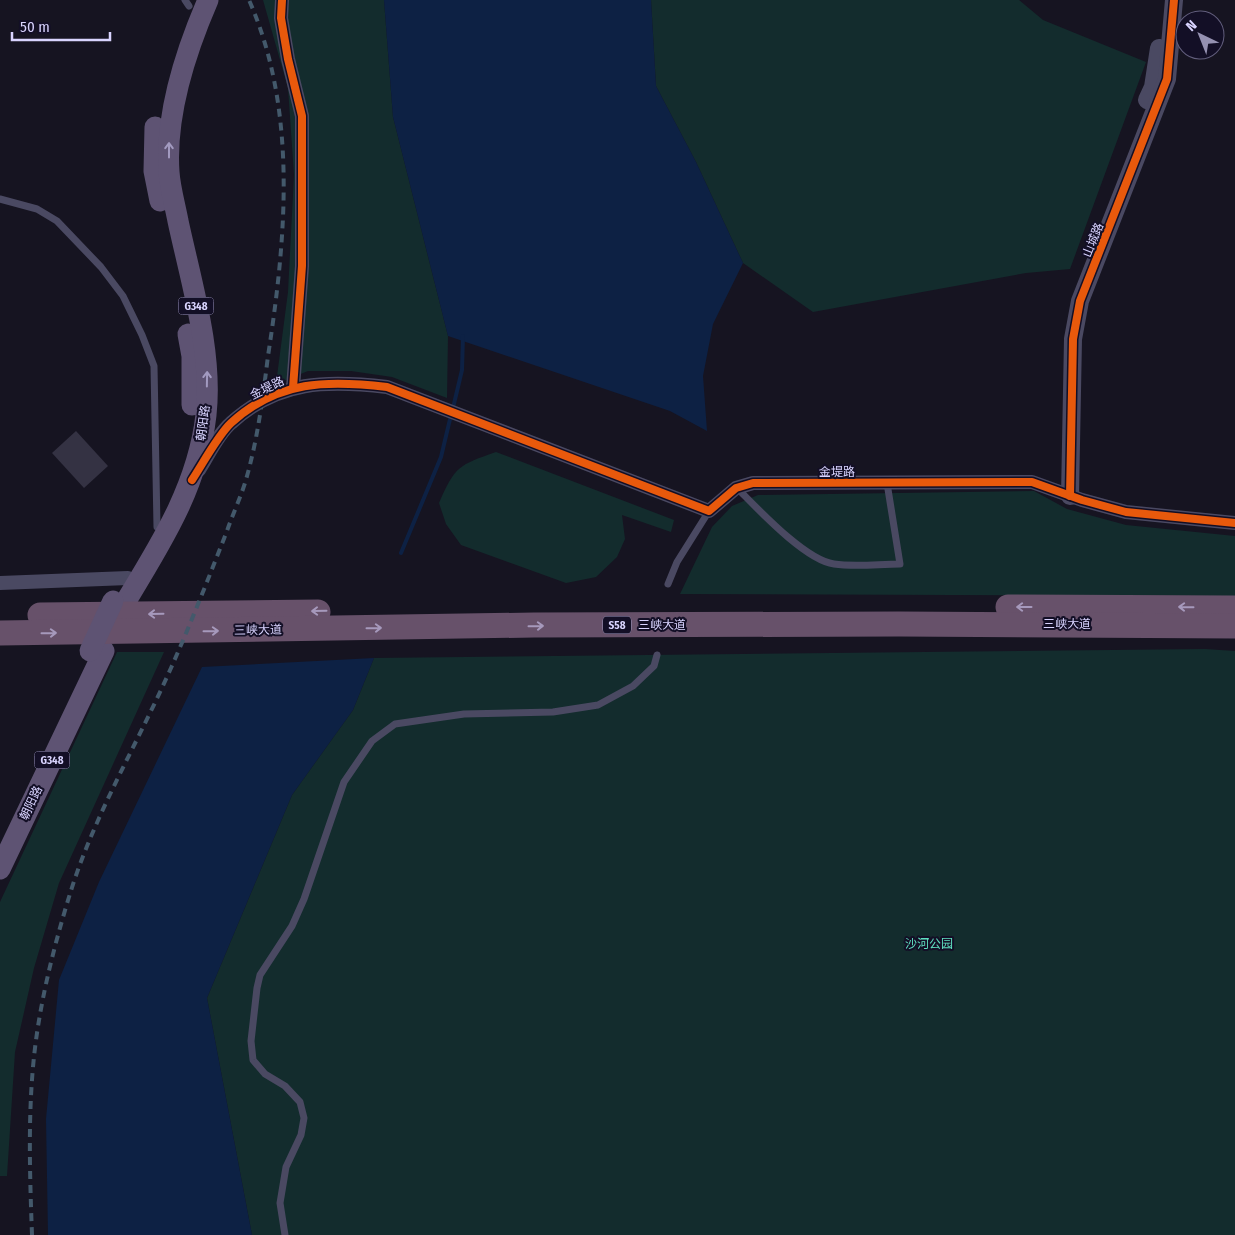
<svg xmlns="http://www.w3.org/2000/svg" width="1235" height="1235" font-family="'Fira Sans Condensed','Noto Sans SC',sans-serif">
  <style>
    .green { fill: #132c2d }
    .water { fill: #0d2144 }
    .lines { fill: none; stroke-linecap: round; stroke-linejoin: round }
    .stream { stroke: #0d2144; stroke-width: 4 }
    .building { fill: #343243 }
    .service { stroke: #4a4962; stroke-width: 7 }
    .minor { stroke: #4a4962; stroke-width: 14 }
    .tertiary { stroke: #4a4962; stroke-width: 18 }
    .primary { stroke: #5e5373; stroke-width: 21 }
    .motorway { stroke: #67516a; stroke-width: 25 }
    .rail { stroke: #43596b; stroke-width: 4; stroke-dasharray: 8 6; stroke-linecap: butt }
    .primary-bridge { stroke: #5e5373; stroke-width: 21 }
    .cycleway-casing { stroke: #130f26; stroke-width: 11 }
    .cycleway { stroke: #e8590c; stroke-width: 8 }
    .oneway { stroke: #a29ac0 }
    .oneway2 { stroke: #a699bc }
    .labels { text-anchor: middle; stroke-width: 4; stroke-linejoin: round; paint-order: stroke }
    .shield { fill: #130f26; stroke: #9e99be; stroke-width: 1 }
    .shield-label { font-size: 11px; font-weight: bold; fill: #d9d4ff }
    .street-label { font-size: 12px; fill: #d9d4ff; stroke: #130f26 }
    .park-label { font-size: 12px; fill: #5fe0c0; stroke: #130f26 }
  </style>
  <rect width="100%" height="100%" fill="#161421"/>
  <g class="green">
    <path d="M 263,0 L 384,0 L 393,117 L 448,336 L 447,398 L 392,377 L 351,371 L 308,371 L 276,384 L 288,292 L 294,175 L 288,88 Z"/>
    <path d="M 651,0 L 1019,0 L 1043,20 L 1146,62 L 1070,269 L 1026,273 L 813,312 L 743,263 L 696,162 L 656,86 Z"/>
    <path d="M 496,452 L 674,520 L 671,532 L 622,515 L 625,539 L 617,557 L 596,577 L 566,583 L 461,545 L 446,524 L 439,503 C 455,466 459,465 496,452 Z"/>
    <path d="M 1034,491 L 1067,509 L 1126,525 L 1235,536 L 1235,596 L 680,594 L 712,527 L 732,506 L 758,495 Z"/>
    <path d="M 1205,649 L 1235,651 L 1235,1235 L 252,1235 L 207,998 L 292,795 L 353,710 L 374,658 Z"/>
    <path d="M 117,652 L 164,652 L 59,883 L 34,968 L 15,1052 L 7,1176 L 0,1176 L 0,902 Z"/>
  </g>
  <g class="water">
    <path d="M 384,0 L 651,0 L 656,86 L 696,162 L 743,263 L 713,324 L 703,376 L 707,431 L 670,411 L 448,336 L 393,117 Z"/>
    <path d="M 374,658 L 353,710 L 292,795 L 207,998 L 252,1235 L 48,1235 L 46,1119 L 59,980 L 99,882 L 202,667 Z"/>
  </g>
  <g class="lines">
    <g class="stream">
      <path d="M 453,408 L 462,370 L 463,336"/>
      <path d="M 401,553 L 441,457 L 451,415"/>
    </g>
  </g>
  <path class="building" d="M 76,431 L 108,466 L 84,488 L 52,453 Z"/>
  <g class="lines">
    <g class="service">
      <path d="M 185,0 L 189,6"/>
      <path d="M 0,199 L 37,209 L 57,221 L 101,267 L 123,296 L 142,335 L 154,366 L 157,527"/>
      <path d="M 737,488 C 758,509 805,560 834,564 C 855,567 879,564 900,564 L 887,483"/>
      <path d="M 668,584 L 677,562 L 709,511"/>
      <path d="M 285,1235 L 280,1203 L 286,1167 L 301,1135 L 304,1118 L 300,1102 L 285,1086 L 265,1074 L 253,1060 L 251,1041 L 257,988 L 260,975 L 292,926 L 304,899 L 344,782 L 372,741 L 395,724 L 464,714 L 553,712 L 598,705 L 633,686 L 654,666 L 657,655"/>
    </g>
    <g class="minor">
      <path d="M 282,0 L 281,18 L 288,59 L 302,116 L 302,266 L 293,388"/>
      <path d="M 199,470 C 208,456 218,434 231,423 C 278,380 328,380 387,387 L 709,511 L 736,488 L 753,483 L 1032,482 L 1082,500 L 1126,512 L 1235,523"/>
      <path d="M 0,583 L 128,578"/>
    </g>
    <g class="tertiary">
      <path d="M 1147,100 L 1153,87 L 1159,48"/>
      <path d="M 1070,496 L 1073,339 L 1080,301 L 1167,79 L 1174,0"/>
    </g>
    <g class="primary">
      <path d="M 155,127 L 154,171 L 160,201"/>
      <path d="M 188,334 L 192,356 L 192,405"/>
      <path d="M 126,601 C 162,542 198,485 206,415 C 213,352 191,282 178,221 C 175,205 170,188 169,172 C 165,114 185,53 208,0"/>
      <path d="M 0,869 L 104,651"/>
    </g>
    <g class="motorway">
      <path d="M 1008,607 L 1235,608"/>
      <path d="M 40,615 L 318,612"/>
      <path d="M 0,633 L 534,625 L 899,624 L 1235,626"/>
    </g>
    <path class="rail" d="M 32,1235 C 30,1180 28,1123 33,1067 C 38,1010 52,953 69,897 C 93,817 137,745 171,668 C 191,623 209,577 227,531 C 233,513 242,495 247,476 C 258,437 263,396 268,356 C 286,239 298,111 249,0"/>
    <path class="primary-bridge" d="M 90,651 L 113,601"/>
    <defs>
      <g id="cycleway">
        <path d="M 282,0 L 281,18 L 288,59 L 302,116 L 302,266 L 293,388"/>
        <path d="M 192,480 C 202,465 218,435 231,423 C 278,380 328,380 387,387 L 709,511 L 736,488 L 753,483 L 1032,482 L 1082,500 L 1126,512 L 1235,523"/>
        <path d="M 1070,496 L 1073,339 L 1080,301 L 1167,79 L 1174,0"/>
      </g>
    </defs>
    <use href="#cycleway" class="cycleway-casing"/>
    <use href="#cycleway" class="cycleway"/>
  </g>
  <defs><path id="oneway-shaft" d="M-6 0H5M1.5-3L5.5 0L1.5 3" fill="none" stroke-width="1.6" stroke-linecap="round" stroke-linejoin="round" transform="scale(1.25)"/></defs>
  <g class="oneway">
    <use href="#oneway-shaft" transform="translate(169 150) rotate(-90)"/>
    <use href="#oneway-shaft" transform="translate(207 379) rotate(-89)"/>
  </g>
  <g class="oneway2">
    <use href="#oneway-shaft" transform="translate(1024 607) rotate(180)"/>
    <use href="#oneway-shaft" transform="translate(1186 607) rotate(-179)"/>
    <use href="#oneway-shaft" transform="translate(319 611) rotate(179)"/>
    <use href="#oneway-shaft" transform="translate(156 614) rotate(179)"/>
    <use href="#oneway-shaft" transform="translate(536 626) rotate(-1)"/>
    <use href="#oneway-shaft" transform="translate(374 628) rotate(-1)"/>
    <use href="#oneway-shaft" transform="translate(211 631) rotate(-1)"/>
    <use href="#oneway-shaft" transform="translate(49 633) rotate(-1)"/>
  </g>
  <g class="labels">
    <g class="shield">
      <rect x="178.5" y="297.5" width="35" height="17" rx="4"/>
      <rect x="603" y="616.5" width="28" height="17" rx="4"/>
      <rect x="34.5" y="751.5" width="35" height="17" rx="4"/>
    </g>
    <g class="shield-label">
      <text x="196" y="310">G348</text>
      <text x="617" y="629">S58</text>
      <text x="52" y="764">G348</text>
    </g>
    <g class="street-label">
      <text transform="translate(1093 240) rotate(-68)" y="4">山城路</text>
      <text transform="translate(267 388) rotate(-26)" y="4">金堤路</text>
      <text transform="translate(203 423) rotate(-82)" y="4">朝阳路</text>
      <text x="837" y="476">金堤路</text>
      <text x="1067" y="628">三峡大道</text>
      <text x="662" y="629">三峡大道</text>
      <text transform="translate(258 630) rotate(-1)" y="4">三峡大道</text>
      <text transform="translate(31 803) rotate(-65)" y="4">朝阳路</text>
    </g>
    <g class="park-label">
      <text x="929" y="948">沙河公园</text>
    </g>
  </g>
  <g transform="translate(1200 35) rotate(317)"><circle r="24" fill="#130f26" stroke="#625e7d"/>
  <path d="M0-4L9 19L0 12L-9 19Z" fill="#9591b1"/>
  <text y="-8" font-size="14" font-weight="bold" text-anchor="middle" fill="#d9d4ff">N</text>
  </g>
  <path d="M12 32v8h98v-8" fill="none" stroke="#d9d4ff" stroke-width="2.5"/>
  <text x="20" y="32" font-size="15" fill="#d9d4ff" stroke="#130f26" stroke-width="4" paint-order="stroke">50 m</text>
</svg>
